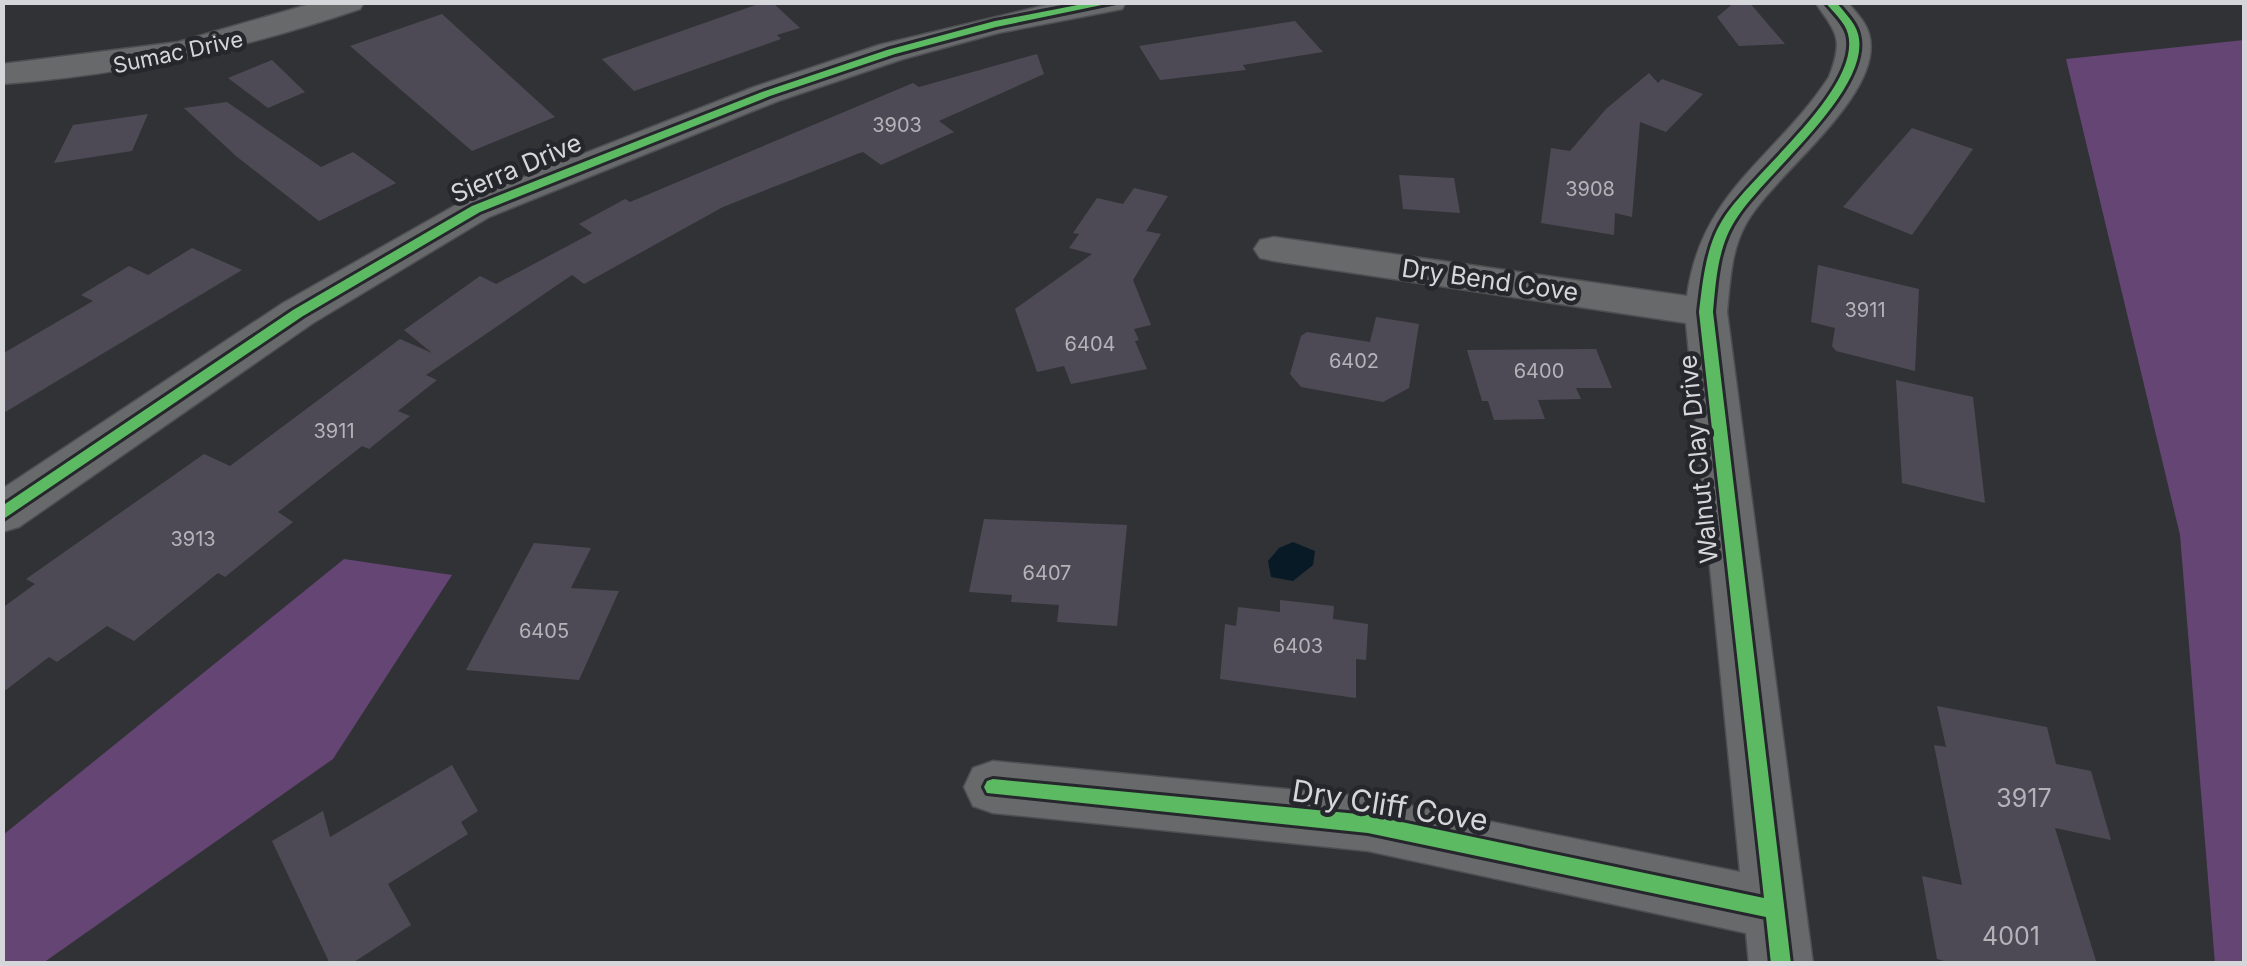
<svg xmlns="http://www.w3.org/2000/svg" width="2247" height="966" font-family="Inter,sans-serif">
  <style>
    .forest { fill: #644574 }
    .water { fill: #091a27 }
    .building { fill: #4d4a56 }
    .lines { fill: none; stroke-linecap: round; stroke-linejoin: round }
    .minor-casing { stroke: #4e4f52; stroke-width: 3 }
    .minor { fill: #68696b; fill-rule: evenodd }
    .cycleway-casing { stroke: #26272c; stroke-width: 6 }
    .cycleway { fill: #5cba63; fill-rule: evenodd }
    .labels { text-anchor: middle; stroke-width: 9; stroke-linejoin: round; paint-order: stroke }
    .number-label { font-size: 20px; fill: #b3b3b8 }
    .far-street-label { font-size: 22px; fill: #d5d6d9; stroke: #26272c }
    .street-label { font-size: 25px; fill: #d5d6d9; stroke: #26272c }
    .near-number-label { font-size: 25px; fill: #b3b3b8 }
    .near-street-label { font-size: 30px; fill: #d5d6d9; stroke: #26272c }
  </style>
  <rect width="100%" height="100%" fill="#313235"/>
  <g class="forest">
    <path d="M 2244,40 L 2244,963 L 2215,964 L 2180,535 L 2066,59 Z"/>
    <path d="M 344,559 L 452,575 L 333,759 L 43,963 L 3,963 L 3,835 Z"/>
  </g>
  <path class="water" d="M 1293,542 L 1315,551 L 1313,565 L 1293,581 L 1271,577 L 1268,561 L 1279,548 Z"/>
  <g class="building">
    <path d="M 764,2 L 772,2 L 800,28 L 777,35 L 781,39 L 634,91 L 602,59 Z"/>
    <path d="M 1735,2 L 1749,2 L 1785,44 L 1739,46 L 1717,17 Z"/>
    <path d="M 442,14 L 555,117 L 472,151 L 350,46 Z"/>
    <path d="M 1295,21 L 1323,52 L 1243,65 L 1246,70 L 1160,80 L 1139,46 Z"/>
    <path d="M 1037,54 L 1044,74 L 939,121 L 954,132 L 881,165 L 863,152 L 857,154 L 723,207 L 584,284 L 572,275 L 426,375 L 437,380 L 398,411 L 410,416 L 369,449 L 362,446 L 278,512 L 293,522 L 225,577 L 218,573 L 134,641 L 107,626 L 57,662 L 49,657 L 2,693 L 2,608 L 35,584 L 26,579 L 204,454 L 230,466 L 400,339 L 432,353 L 404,330 L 480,276 L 496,284 L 592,233 L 579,224 L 625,199 L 630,202 L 913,83 L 919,87 Z"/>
    <path d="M 272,60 L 305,92 L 268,108 L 228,78 Z"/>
    <path d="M 1649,73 L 1658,83 L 1662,79 L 1703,94 L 1666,132 L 1640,122 L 1632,217 L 1615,213 L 1614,235 L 1541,223 L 1551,148 L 1570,151 L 1606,109 Z"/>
    <path d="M 227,102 L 321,167 L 353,152 L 396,183 L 319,221 L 236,156 L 184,108 Z"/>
    <path d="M 148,114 L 132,151 L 54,163 L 73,125 Z"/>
    <path d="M 1912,128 L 1973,149 L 1912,235 L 1843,207 Z"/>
    <path d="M 1399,175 L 1454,178 L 1460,213 L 1403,209 Z"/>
    <path d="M 1134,188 L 1168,196 L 1146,231 L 1161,234 L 1133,280 L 1151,325 L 1134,329 L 1139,340 L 1135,341 L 1147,369 L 1071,384 L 1064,366 L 1037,372 L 1015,309 L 1092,254 L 1069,248 L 1079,234 L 1073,233 L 1097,198 L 1123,204 Z"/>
    <path d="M 192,248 L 242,270 L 2,414 L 2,354 L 93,301 L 81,295 L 129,266 L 148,275 Z"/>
    <path d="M 1818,265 L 1919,289 L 1915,371 L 1836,351 L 1832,346 L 1835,328 L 1811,322 Z"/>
    <path d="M 1376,317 L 1419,324 L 1409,388 L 1383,402 L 1301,387 L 1290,374 L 1301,336 L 1307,332 L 1370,342 Z"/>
    <path d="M 1596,349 L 1612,388 L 1576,388 L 1581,399 L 1538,400 L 1545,419 L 1494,420 L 1488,401 L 1482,401 L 1467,350 Z"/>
    <path d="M 1896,380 L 1973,397 L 1985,503 L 1902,483 Z"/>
    <path d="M 984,519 L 1127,525 L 1117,626 L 1057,622 L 1059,605 L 1011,602 L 1012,595 L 969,592 Z"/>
    <path d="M 534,543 L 591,548 L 571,588 L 619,591 L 579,680 L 466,670 Z"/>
    <path d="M 1280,600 L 1334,606 L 1333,619 L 1368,624 L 1366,660 L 1356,659 L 1356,698 L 1220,679 L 1225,624 L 1236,626 L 1238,607 L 1280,612 Z"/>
    <path d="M 1937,706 L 2047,727 L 2056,764 L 2091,771 L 2111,840 L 2055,828 L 2097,964 L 1955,964 L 1937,959 L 1922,876 L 1962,885 L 1934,745 L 1946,747 Z"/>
    <path d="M 452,765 L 478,811 L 461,822 L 468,834 L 388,884 L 411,925 L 351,964 L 330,964 L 272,841 L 323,811 L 330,837 Z"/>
  </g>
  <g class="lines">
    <defs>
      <g id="minor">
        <path d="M 317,2 L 364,2 L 360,9 C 243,49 126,75 2,84 L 2,64 L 178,42 Z"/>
        <path d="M 1059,2 L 1126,2 L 1122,9 L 998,33 L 903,59 L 778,101 L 489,217 L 313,323 L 19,527 L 2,532 L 2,489 L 283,303 L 463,201 L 754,87 L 879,45 Z"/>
        <path d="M 1815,2 L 1847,2 C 1855,11 1866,22 1869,34 C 1886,94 1774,174 1747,222 C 1731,249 1730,282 1727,312 L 1813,964 L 1749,964 L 1746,933 L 1368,851 L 993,813 L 973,806 L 964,787 L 973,768 L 993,761 L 1368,797 L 1740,872 L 1686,323 L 1274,261 L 1260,258 L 1254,249 L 1260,240 L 1274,237 L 1687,296 C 1701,191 1776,158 1829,77 C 1844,38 1837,34 1815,2 Z"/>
      </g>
    </defs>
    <use href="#minor" class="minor-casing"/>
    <use href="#minor" class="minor"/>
    <defs>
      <g id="cycleway">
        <path d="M 1093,2 L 1116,2 L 996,27 L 895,54 L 770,96 L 480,212 L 303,316 L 2,520 L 2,506 L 293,310 L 472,206 L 762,92 L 887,50 L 995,21 Z"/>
        <path d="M 1825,2 L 1836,2 C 1843,11 1855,22 1858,34 C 1873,88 1766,173 1738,216 C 1718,244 1716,279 1713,312 L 1791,964 L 1771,964 L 1766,917 L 1368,833 L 987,793 L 984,787 L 987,781 L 993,779 L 1368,815 L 1764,898 L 1699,312 C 1703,279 1706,244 1725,216 C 1754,172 1862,88 1848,34 C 1845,22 1833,12 1825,2 Z"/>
      </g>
    </defs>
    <use href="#cycleway" class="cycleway-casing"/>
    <use href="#cycleway" class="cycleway"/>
  </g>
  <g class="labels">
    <g class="number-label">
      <text x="897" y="132">3903</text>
      <text x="1590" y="196">3908</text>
      <text x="1865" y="317">3911</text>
      <text x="1090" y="351">6404</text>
      <text x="1354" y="368">6402</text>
      <text x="1539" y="378">6400</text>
      <text x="334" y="438">3911</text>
      <text x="193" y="546">3913</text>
      <text x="1047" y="580">6407</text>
      <text x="544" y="638">6405</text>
      <text x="1298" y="653">6403</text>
    </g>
    <g class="far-street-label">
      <text transform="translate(178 52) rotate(-12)" y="8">Sumac Drive</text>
    </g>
    <g class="street-label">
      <text transform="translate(516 168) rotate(-23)" y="9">Sierra Drive</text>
      <text transform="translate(1490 280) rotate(8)" y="9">Dry Bend Cove</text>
      <text transform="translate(1698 459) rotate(-96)" y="9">Walnut Clay Drive</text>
    </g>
    <g class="near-number-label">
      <text x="2024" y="807">3917</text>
      <text x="2011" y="945">4001</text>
    </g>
    <g class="near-street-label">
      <text transform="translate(1390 806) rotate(9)" y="10">Dry Cliff Cove</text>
    </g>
  </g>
  <rect width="2247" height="966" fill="none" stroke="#d5d6d9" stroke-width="10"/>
</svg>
